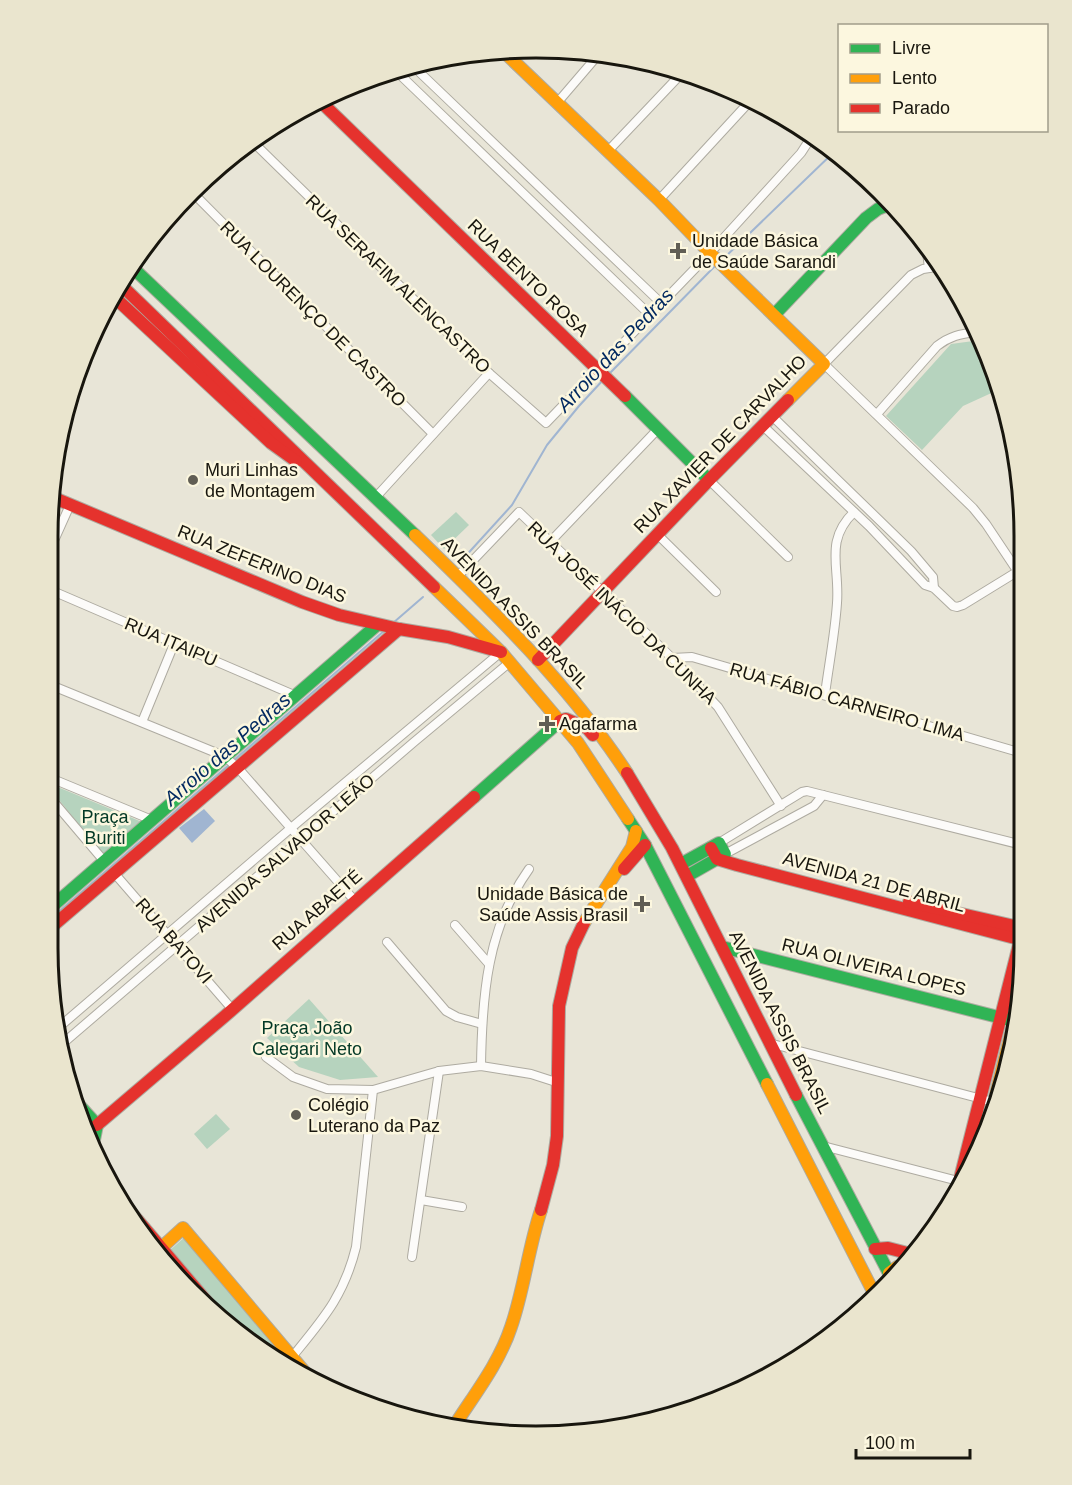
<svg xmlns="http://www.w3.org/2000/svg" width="1072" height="1485" font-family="Arial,sans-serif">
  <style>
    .green { fill: #b6d3be }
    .water { fill: #a0b5d1 }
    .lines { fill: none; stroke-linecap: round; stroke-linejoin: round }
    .stream { stroke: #a0b5d1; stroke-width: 2 }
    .street-casing { stroke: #aeaba1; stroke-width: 10 }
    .fast-casing { stroke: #aeaba1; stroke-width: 14 }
    .slow-casing { stroke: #aeaba1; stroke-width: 14 }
    .jam-casing { stroke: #aeaba1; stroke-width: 14 }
    .street { stroke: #fcfbf9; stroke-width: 8 }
    .fast { stroke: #30b455; stroke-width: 12 }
    .slow { stroke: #ff9f0a; stroke-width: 12 }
    .jam { stroke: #e5322d; stroke-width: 12 }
    .poi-dot { fill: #615e54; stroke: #fcf7df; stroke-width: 2 }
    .labels { text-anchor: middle; stroke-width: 5; stroke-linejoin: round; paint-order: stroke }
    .poi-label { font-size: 18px; fill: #18160e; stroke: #fcf7df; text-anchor: start }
    .street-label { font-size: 18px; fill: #18160e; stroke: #fcf7df }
    .park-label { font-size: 18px; fill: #033926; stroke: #fcf7df }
    .water-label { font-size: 20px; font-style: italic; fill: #00285f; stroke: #fcf7df }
    .rim { fill: none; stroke: #18160e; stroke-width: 3 }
  </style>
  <rect width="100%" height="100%" fill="#e8e5d7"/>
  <g class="green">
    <path d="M 981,340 L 987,349 L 998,390 L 963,406 L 922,450 L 886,416 L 951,344 Z"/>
    <path d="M 456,512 L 469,525 L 444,549 L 431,535 Z"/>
    <path d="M 48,783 L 142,822 L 103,855 L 48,786 Z"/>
    <path d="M 309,999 L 378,1077 L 340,1080 L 299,1067 L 267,1038 Z"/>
    <path d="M 216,1114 L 230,1129 L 207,1149 L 194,1134 Z"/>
    <path d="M 186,1236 L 283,1353 L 277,1358 L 239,1333 L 169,1251 Z"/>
  </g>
  <path class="water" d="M 204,809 L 215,821 L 192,843 L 179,828 Z"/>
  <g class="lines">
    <g class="stream">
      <path d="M 722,260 L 835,151"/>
      <path d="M 610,373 L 715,266"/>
      <path d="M 462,560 L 512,505 L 547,445 L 579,406 L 604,379"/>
      <path d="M 393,623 L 423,597"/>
      <path d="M 234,760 L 384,631"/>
      <path d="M 48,921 L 230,764"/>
    </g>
    <defs>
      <g id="street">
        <path d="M 413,66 L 661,303"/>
        <path d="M 395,70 L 650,315"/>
        <path d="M 557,103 L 599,54"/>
        <path d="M 253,142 L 489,373 L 546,423 L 710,253 L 801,153 L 812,136"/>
        <path d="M 608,151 L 683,72"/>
        <path d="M 194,194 L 433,434"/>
        <path d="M 659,200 L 752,99"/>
        <path d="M 927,252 L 929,268"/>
        <path d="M 936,267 L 923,269 L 911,275 L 824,364 L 973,508 L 986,524 L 1018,572"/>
        <path d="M 877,414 L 937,346 C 950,336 960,334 976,332"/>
        <path d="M 773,417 L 911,551 L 933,577 L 934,588"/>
        <path d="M 763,426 L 869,526 L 925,585 L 934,588 L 953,606 L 957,607 L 963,605 L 1020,570"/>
        <path d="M 1018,473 L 1019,468"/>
        <path d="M 709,480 L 788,557"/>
        <path d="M 376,497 L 489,373"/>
        <path d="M 657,534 L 716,592"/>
        <path d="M 550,542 L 658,429"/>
        <path d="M 48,554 L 70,505"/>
        <path d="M 457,577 L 519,512 L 672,658 L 718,707 L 781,806"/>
        <path d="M 48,589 L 294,695"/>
        <path d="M 672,658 L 692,657 L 1022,753"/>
        <path d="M 48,684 L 224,756 L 238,768 L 355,901"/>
        <path d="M 825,694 C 829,664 835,633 837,603 C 840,567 824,541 854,512"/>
        <path d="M 142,722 L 174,644"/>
        <path d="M 48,777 L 152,820"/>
        <path d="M 48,795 L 104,861"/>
        <path d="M 719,843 L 802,792 L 807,791 L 1022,845"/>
        <path d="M 725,854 L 814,806 L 823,795"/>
        <path d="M 115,874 L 232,1009"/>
        <path d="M 455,925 L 489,964"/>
        <path d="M 387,942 L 446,1011 L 457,1017 L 482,1024"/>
        <path d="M 58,1028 L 291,828 L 501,652"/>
        <path d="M 769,1043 L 997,1103"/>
        <path d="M 61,1045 L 414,742 L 510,662"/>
        <path d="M 266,1057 L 293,1077 L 327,1089 L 373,1090 L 439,1071 L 481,1066 L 531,1074 L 559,1083"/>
        <path d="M 481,1066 C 482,996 487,928 529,869"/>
        <path d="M 823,1146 L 962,1182"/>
        <path d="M 421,1200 L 462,1207"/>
        <path d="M 412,1257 L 439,1071"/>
        <path d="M 284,1363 L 292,1357 C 323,1319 344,1296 356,1247 L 373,1090"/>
      </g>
      <g id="fast">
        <path d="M 133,268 L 415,535"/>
        <path d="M 774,315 L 866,218 L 878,209 L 891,204"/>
        <path d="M 625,396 L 709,480"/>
        <path d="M 474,797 L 560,721"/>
        <path d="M 628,819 L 645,845 L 767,1084"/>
        <path d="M 681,864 L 719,843 L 725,854"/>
        <path d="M 687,876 L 722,856"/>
        <path d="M 48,910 L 377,625"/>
        <path d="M 722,947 L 1014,1021"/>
        <path d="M 796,1095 L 892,1279"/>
        <path d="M 78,1104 L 97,1125"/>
        <path d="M 94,1140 L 97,1125"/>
      </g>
      <g id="slow">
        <path d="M 503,51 L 659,200 L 712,255 L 824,364 L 788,400"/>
        <path d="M 415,535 C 491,609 568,683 627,773"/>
        <path d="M 434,587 L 501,652 L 578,743 L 628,819"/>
        <path d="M 584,923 L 632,847 L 636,831"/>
        <path d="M 767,1084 L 876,1297"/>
        <path d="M 988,1126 L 1021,994"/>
        <path d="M 161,1248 L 183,1228 L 314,1383"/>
        <path d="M 889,1273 L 897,1267 L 904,1267"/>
        <path d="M 453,1428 C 473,1396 499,1364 511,1327 C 524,1290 528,1249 541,1210"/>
      </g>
      <g id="jam">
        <path d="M 320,101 L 625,396"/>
        <path d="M 120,284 L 434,587"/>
        <path d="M 112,295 L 271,443 L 296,461"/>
        <path d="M 52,497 L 302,602 L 339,615 L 399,629 L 448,637 L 501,652"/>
        <path d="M 538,660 L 709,480 L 788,400"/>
        <path d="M 560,721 L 566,719 L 587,728 L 593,735"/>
        <path d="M 627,773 L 672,848 L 796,1095"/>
        <path d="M 711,848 L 717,859 L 737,865 L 1023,940"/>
        <path d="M 624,869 L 645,845"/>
        <path d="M 909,902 L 1023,928"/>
        <path d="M 48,930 L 399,629"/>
        <path d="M 97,1125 L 225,1016 L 474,797"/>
        <path d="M 956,1194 L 1022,933"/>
        <path d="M 123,1203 L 225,1323"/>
        <path d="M 541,1210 L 553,1165 L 557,1136 L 559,1006 L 572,948 L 584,923"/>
        <path d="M 875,1249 L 888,1248 L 915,1255"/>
      </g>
    </defs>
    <use href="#street" class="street-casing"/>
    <use href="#fast" class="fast-casing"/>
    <use href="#slow" class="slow-casing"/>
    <use href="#jam" class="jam-casing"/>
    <use href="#street" class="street"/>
    <use href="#fast" class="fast"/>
    <use href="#slow" class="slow"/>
    <use href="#jam" class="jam"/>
  </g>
  <g class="poi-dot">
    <path d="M675 242h6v6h6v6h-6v6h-6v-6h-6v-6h6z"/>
    <circle cx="193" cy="480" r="6"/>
    <path d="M544 715h6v6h6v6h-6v6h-6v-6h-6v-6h6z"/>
    <path d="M639 895h6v6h6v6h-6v6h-6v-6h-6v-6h6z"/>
    <circle cx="296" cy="1115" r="6"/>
  </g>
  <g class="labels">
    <g class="poi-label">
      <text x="692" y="247">Unidade Básica<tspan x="692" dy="21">de Saúde Sarandi</tspan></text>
      <text x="205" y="476">Muri Linhas<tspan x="205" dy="21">de Montagem</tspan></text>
      <text x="559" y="730">Agafarma</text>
      <text x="628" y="900" text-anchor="end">Unidade Básica de<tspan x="628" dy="21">Saúde Assis Brasil</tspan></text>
      <text x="308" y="1111">Colégio<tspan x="308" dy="21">Luterano da Paz</tspan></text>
    </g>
    <g class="street-label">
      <text transform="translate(528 278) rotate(44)" y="6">RUA BENTO ROSA</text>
      <text transform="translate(398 284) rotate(44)" y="6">RUA SERAFIM ALENCASTRO</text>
      <text transform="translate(313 314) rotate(45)" y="6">RUA LOURENÇO DE CASTRO</text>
      <text transform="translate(720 444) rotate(-46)" y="6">RUA XAVIER DE CARVALHO</text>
      <text transform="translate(262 564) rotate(22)" y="6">RUA ZEFERINO DIAS</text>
      <text transform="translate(515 613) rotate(46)" y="6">AVENIDA ASSIS BRASIL</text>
      <text transform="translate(622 613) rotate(44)" y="6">RUA JOSÉ INÁCIO DA CUNHA</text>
      <text transform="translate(171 642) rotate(23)" y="6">RUA ITAIPU</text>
      <text transform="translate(847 702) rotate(16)" y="6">RUA FÁBIO CARNEIRO LIMA</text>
      <text transform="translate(285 853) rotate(-41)" y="6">AVENIDA SALVADOR LEÃO</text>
      <text transform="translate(874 882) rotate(15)" y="6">AVENIDA 21 DE ABRIL</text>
      <text transform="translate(317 910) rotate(-41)" y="6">RUA ABAETÉ</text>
      <text transform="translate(174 941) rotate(49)" y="6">RUA BATOVI</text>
      <text transform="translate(874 967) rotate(14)" y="6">RUA OLIVEIRA LOPES</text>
      <text transform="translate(780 1022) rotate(63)" y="6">AVENIDA ASSIS BRASIL</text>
    </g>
    <g class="park-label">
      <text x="105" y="823">Praça<tspan x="105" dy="21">Buriti</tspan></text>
      <text x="307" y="1034">Praça João<tspan x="307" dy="21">Calegari Neto</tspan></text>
    </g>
    <g class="water-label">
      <text transform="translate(615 350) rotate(-47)" y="7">Arroio das Pedras</text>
      <text transform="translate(227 749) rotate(-41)" y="7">Arroio das Pedras</text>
    </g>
  </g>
  <path d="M0 0H1072V1485H0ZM536 58H536A478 478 0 0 1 1014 536V948A478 478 0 0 1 536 1426H536A478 478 0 0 1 58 948V536A478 478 0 0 1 536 58Z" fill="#eae5ce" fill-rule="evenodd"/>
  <path class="rim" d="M536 58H536A478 478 0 0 1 1014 536V948A478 478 0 0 1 536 1426H536A478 478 0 0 1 58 948V536A478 478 0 0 1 536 58Z"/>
  <rect x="838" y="24" width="210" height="108" fill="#fcf7df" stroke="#a19d8b" stroke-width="1.5"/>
  <rect x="850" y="44" width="30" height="9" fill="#30b455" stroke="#a19d8b" stroke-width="1.5"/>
  <text x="892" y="54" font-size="18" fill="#18160e">Livre</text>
  <rect x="850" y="74" width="30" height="9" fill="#ff9f0a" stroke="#a19d8b" stroke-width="1.5"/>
  <text x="892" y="84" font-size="18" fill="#18160e">Lento</text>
  <rect x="850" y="104" width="30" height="9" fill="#e5322d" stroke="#a19d8b" stroke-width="1.5"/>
  <text x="892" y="114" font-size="18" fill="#18160e">Parado</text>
  <path d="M856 1449v9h114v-9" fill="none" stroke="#18160e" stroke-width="3"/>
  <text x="865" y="1449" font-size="18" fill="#18160e" stroke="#fcf7df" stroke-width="4.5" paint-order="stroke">100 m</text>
</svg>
